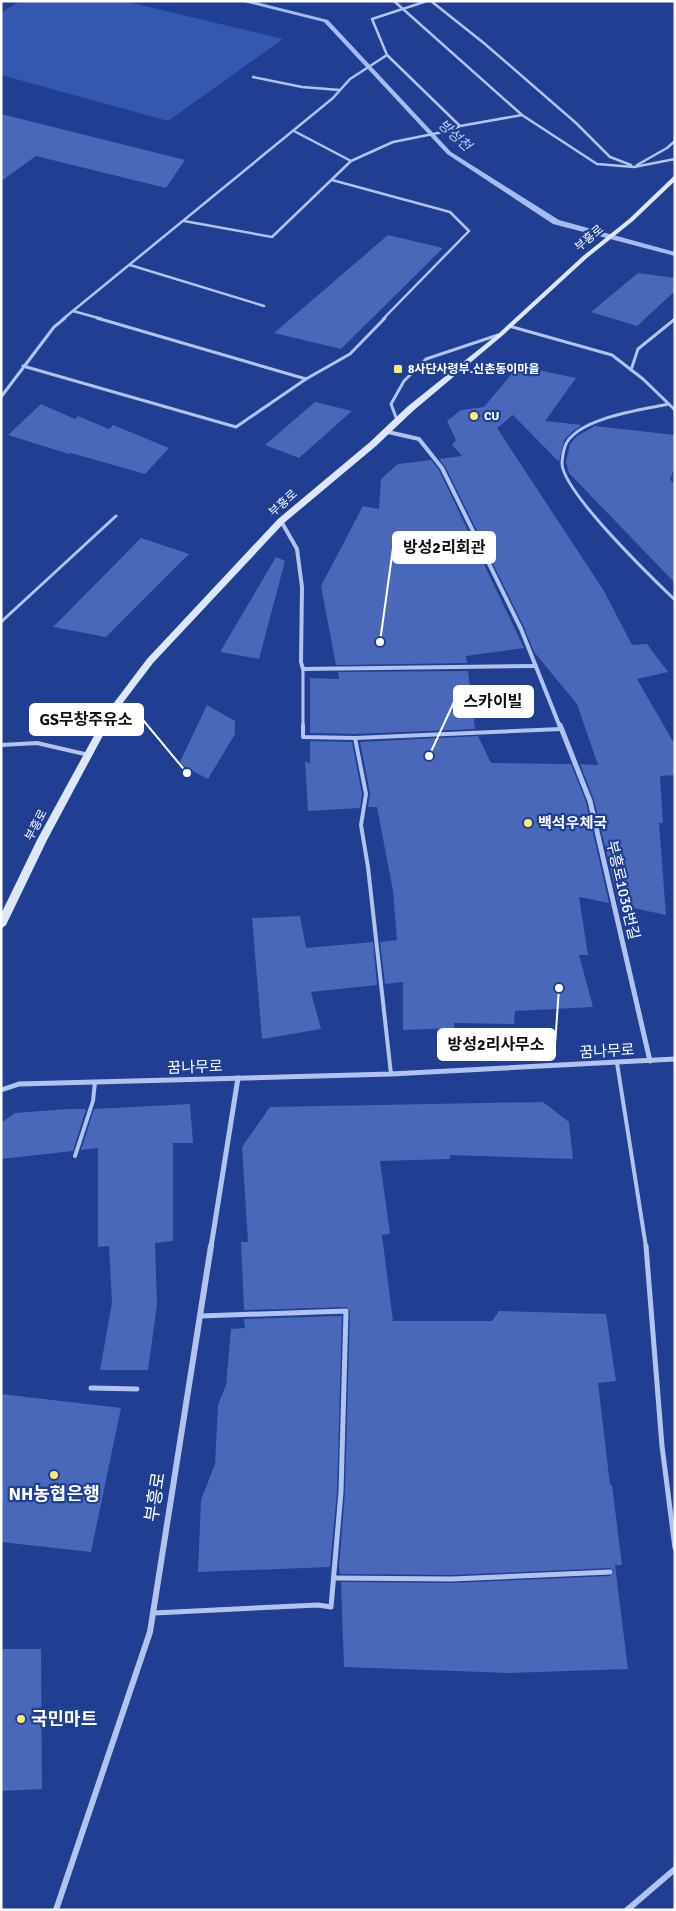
<svg xmlns="http://www.w3.org/2000/svg" width="676" height="1911" font-family="Signika,'Noto Sans KR',sans-serif">
  <style>
    .green { fill: #3457af }
    .lines { fill: none; stroke-linecap: round; stroke-linejoin: round }
    .stream { fill: #a6bbef; fill-rule: evenodd }
    .building { fill: #4968b9 }
    .service-far3 { stroke: #b2c3ed; stroke-width: 2.5 }
    .service-far2 { stroke: #b2c3ed; stroke-width: 3 }
    .service-far1 { stroke: #b2c3ed; stroke-width: 4 }
    .service { stroke: #b2c3ed; stroke-width: 5 }
    .minor-far2 { stroke: #b2c3ed; stroke-width: 4 }
    .minor-far1 { stroke: #b2c3ed; stroke-width: 5 }
    .minor { stroke: #b2c3ed; stroke-width: 6 }
    .secondary { fill: #dee6fa; fill-rule: evenodd }
    .poi-dot { fill: #faeb73; stroke: #203e92; stroke-width: 2 }
    .labels { text-anchor: middle; stroke-width: 4.5; stroke-linejoin: round; paint-order: stroke }
    .far-street-label { font-size: 12px; fill: #fff; stroke: #203e92 }
    .far-poi-label { font-size: 12px; font-weight: bold; fill: #fff; stroke: #203e92; text-anchor: start }
    .far-water-label { font-size: 14px; font-style: italic; fill: #becef4; stroke: #203e92 }
    .poi-label { font-size: 15px; font-weight: bold; fill: #fff; stroke: #203e92; text-anchor: start }
    .street-label { font-size: 15px; fill: #fff; stroke: #203e92 }
    .near-poi-label { font-size: 18px; font-weight: bold; fill: #fff; stroke: #203e92 }
    .near-street-label { font-size: 18px; fill: #fff; stroke: #203e92 }
    .leader { fill: none; stroke: #fff; stroke-width: 2 }
    .callout-dot { fill: #fff; stroke: #203e92; stroke-width: 2 }
    .callout { fill: #fff; stroke: #fff; stroke-width: 2 }
    .callout-label { font-size: 16px; text-anchor: middle; font-weight: bold; fill: #111 }
  </style>
  <rect width="100%" height="100%" fill="#203e92"/>
  <path class="green" d="M 20,1 L 124,1 L 283,39 L 168,121 L 1,75 L 1,13 Z"/>
  <g class="lines">
    <path class="stream" d="M 240,1 L 252,1 L 328,20 L 451,152 L 559,220 L 675,252 L 675,256 L 553,224 L 447,154 L 324,22 Z"/>
  </g>
  <g class="building">
    <path d="M 1,114 L 185,160 L 166,188 L 36,156 L 1,181 Z"/>
    <path d="M 388,235 L 443,248 L 341,349 L 274,333 Z"/>
    <path d="M 638,273 L 675,278 L 675,291 L 637,326 L 591,312 Z"/>
    <path d="M 518,366 L 576,378 L 545,421 L 582,425 L 573,431 L 564,440 L 559,462 L 513,415 L 497,428 L 604,591 L 632,645 L 647,644 L 668,672 L 637,679 L 675,745 L 675,775 L 660,776 L 663,823 L 659,823 L 666,915 L 619,905 L 594,800 L 580,764 L 598,765 L 577,704 L 534,652 L 524,627 L 445,466 L 439,459 L 462,456 L 452,445 L 456,440 L 447,421 L 461,410 L 484,407 Z"/>
    <path d="M 315,402 L 352,411 L 299,458 L 265,445 Z"/>
    <path d="M 41,404 L 75,419 L 78,416 L 109,429 L 113,425 L 169,448 L 145,474 L 71,453 L 69,454 L 8,435 Z"/>
    <path d="M 595,426 L 675,435 L 675,465 L 670,480 L 675,484 L 675,583 L 569,473 L 566,462 L 570,444 L 577,436 Z"/>
    <path d="M 431,460 L 439,470 L 524,648 L 466,656 L 467,663 L 336,665 L 321,586 L 363,506 L 379,509 L 381,479 L 398,464 Z"/>
    <path d="M 141,538 L 189,554 L 106,637 L 53,627 Z"/>
    <path d="M 276,557 L 285,561 L 259,659 L 220,652 Z"/>
    <path d="M 468,671 L 475,729 L 355,734 L 310,733 L 310,678 L 339,679 L 338,672 Z"/>
    <path d="M 207,705 L 235,721 L 235,734 L 208,779 L 179,764 Z"/>
    <path d="M 478,736 L 491,763 L 571,764 L 586,802 L 609,903 L 579,897 L 588,955 L 579,955 L 593,1007 L 515,1011 L 514,1024 L 454,1023 L 454,1028 L 403,1030 L 403,982 L 385,984 L 380,942 L 397,940 L 393,891 L 377,807 L 368,807 L 370,793 L 360,742 Z"/>
    <path d="M 310,741 L 352,742 L 362,794 L 360,808 L 308,811 L 305,761 L 310,764 Z"/>
    <path d="M 300,916 L 306,948 L 373,942 L 377,985 L 311,992 L 321,1029 L 262,1039 L 252,918 Z"/>
    <path d="M 543,1102 L 569,1122 L 573,1159 L 450,1155 L 450,1159 L 380,1161 L 390,1234 L 382,1235 L 393,1321 L 492,1321 L 499,1311 L 606,1314 L 616,1381 L 598,1383 L 610,1485 L 612,1485 L 622,1565 L 615,1565 L 628,1669 L 509,1673 L 344,1667 L 341,1582 L 452,1583 L 610,1576 L 614,1571 L 610,1568 L 452,1575 L 340,1574 L 339,1567 L 345,1492 L 350,1311 L 346,1307 L 244,1310 L 241,1242 L 248,1242 L 242,1147 L 270,1107 Z"/>
    <path d="M 190,1104 L 193,1143 L 173,1143 L 173,1241 L 155,1243 L 157,1305 L 148,1370 L 100,1370 L 112,1303 L 109,1246 L 98,1247 L 98,1148 L 81,1150 L 94,1109 Z"/>
    <path d="M 68,1109 L 86,1109 L 73,1151 L 1,1159 L 1,1123 L 15,1113 Z"/>
    <path d="M 342,1316 L 337,1492 L 330,1567 L 198,1572 L 201,1500 L 215,1464 L 218,1405 L 226,1385 L 231,1329 L 245,1328 L 244,1319 Z"/>
    <path d="M 1,1394 L 121,1408 L 91,1552 L 1,1542 Z"/>
    <path d="M 1,1649 L 41,1649 L 42,1789 L 1,1791 Z"/>
  </g>
  <g class="lines">
    <g class="service-far3">
      <path d="M 394,1 L 522,115 L 597,164 L 634,167 L 675,159"/>
      <path d="M 431,1 L 485,44 L 576,123 L 610,157 L 631,165"/>
      <path d="M 387,55 L 460,126"/>
      <path d="M 253,77 L 302,87 L 340,90"/>
      <path d="M 351,161 L 393,142 L 448,131 L 460,126 L 522,115"/>
      <path d="M 637,165 L 667,148 L 675,141"/>
      <path d="M 332,180 L 450,212 L 469,231 L 383,319"/>
      <path d="M 184,221 L 272,237 L 351,161 L 294,131"/>
      <path d="M 130,265 L 264,306"/>
      <path d="M 73,311 L 102,319"/>
      <path d="M 63,319 L 333,98 L 350,79 L 387,55 L 372,19 L 427,1"/>
    </g>
    <g class="service-far2">
      <path d="M 97,318 L 306,379"/>
      <path d="M 509,326 L 612,355 L 643,379 L 675,410"/>
      <path d="M 23,366 L 236,427 L 306,379 L 350,354 L 385,318"/>
      <path d="M 631,370 L 638,349 L 675,319"/>
      <path d="M 1,397 L 54,327 L 65,318"/>
      <path d="M 669,404 C 642,410 583,417 567,442 C 564,447 562,458 562,464 C 564,493 652,578 675,600"/>
      <path d="M 397,420 L 391,404 L 404,381 L 426,359 L 498,335"/>
      <path d="M 1,622 L 116,516"/>
      <path d="M 303,669 L 303,727"/>
    </g>
    <g class="service-far1">
      <path d="M 303,725 L 303,737 L 355,738 L 561,729"/>
      <path d="M 355,738 L 366,794 L 361,825 L 368,867 L 391,1074"/>
      <path d="M 1,745 L 37,743 L 89,755"/>
      <path d="M 617,1063 L 646,1247"/>
      <path d="M 75,1156 L 93,1101 L 95,1082"/>
    </g>
    <g class="service">
      <path d="M 646,1246 L 662,1446 L 675,1548"/>
      <path d="M 91,1388 L 137,1389"/>
      <path d="M 334,1578 L 452,1579 L 610,1572"/>
      <path d="M 154,1613 L 318,1605 L 331,1607 L 341,1492 L 346,1311 L 200,1316"/>
    </g>
    <g class="minor-far2">
      <path d="M 388,432 L 419,439 L 442,468 L 521,629 L 560,727"/>
      <path d="M 281,521 L 297,549 L 302,587 L 301,662 L 303,669 L 536,666"/>
    </g>
    <g class="minor-far1">
      <path d="M 560,725 L 590,801 L 650,1061"/>
      <path d="M 1,1090 L 19,1084 L 391,1074 L 675,1059"/>
      <path d="M 211,1247 L 238,1078"/>
    </g>
    <g class="minor">
      <path d="M 56,1910 L 150,1632 L 211,1246"/>
      <path d="M 627,1910 L 675,1869"/>
    </g>
    <path class="secondary" d="M 675,175 L 675,181 L 633,221 L 587,258 L 502,336 L 413,411 L 376,446 L 284,523 L 153,663 L 115,713 L 47,840 L 6,925 L 1,929 L 1,914 L 37,840 L 107,712 L 147,659 L 278,519 L 370,442 L 407,407 L 498,334 L 583,256 L 629,219 Z"/>
  </g>
  <g class="poi-dot">
    <rect x="393" y="364" width="10" height="10" rx="2.5"/>
    <circle cx="474" cy="416" r="5"/>
    <circle cx="528" cy="823" r="5"/>
    <circle cx="54" cy="1475" r="5"/>
    <circle cx="21" cy="1719" r="5"/>
  </g>
  <g class="labels">
    <g class="far-street-label">
      <text transform="translate(589 238) rotate(-40)" y="4">부흥로</text>
      <text transform="translate(283 503) rotate(-42)" y="4">부흥로</text>
      <text transform="translate(36 825) rotate(-62)" y="4">부흥로</text>
    </g>
    <g class="far-poi-label">
      <text x="408" y="373">8사단사령부.신촌동이마을</text>
      <text x="484" y="420">CU</text>
    </g>
    <g class="far-water-label">
      <text transform="translate(455 135) rotate(42)" y="5">방성천</text>
    </g>
    <g class="poi-label">
      <text x="538" y="828">백석우체국</text>
    </g>
    <g class="street-label">
      <text transform="translate(623 890) rotate(77)" y="5">부흥로1036번길</text>
      <text transform="translate(607 1051) rotate(-3)" y="5">꿈나무로</text>
      <text transform="translate(195 1067) rotate(-2)" y="5">꿈나무로</text>
    </g>
    <g class="near-poi-label">
      <text x="54" y="1500">NH농협은행</text>
      <text x="31" y="1725" text-anchor="start">국민마트</text>
    </g>
    <g class="near-street-label">
      <text transform="translate(155 1497) rotate(-81)" y="6">부흥로</text>
    </g>
  </g>
  <path class="leader" d="M380 642L393 548M429 756L454 702M187 773L143 720M559 988L555 1045"/>
  <g class="callout-dot">
    <circle cx="380" cy="642" r="5"/>
    <circle cx="429" cy="756" r="5"/>
    <circle cx="187" cy="773" r="5"/>
    <circle cx="559" cy="988" r="5"/>
  </g>
  <g class="callout">
    <rect x="393" y="532" width="102" height="31" rx="5"/>
    <rect x="454" y="686" width="79" height="31" rx="5"/>
    <rect x="30" y="704" width="113" height="31" rx="5"/>
    <rect x="438" y="1029" width="117" height="31" rx="5"/>
  </g>
  <g class="callout-label">
    <text x="444" y="553">방성2리회관</text>
    <text x="493" y="707">스카이빌</text>
    <text x="86" y="725">GS무창주유소</text>
    <text x="496" y="1050">방성2리사무소</text>
  </g>
  <rect width="676" height="1911" fill="none" stroke="#ffffff" stroke-width="5"/>
</svg>
